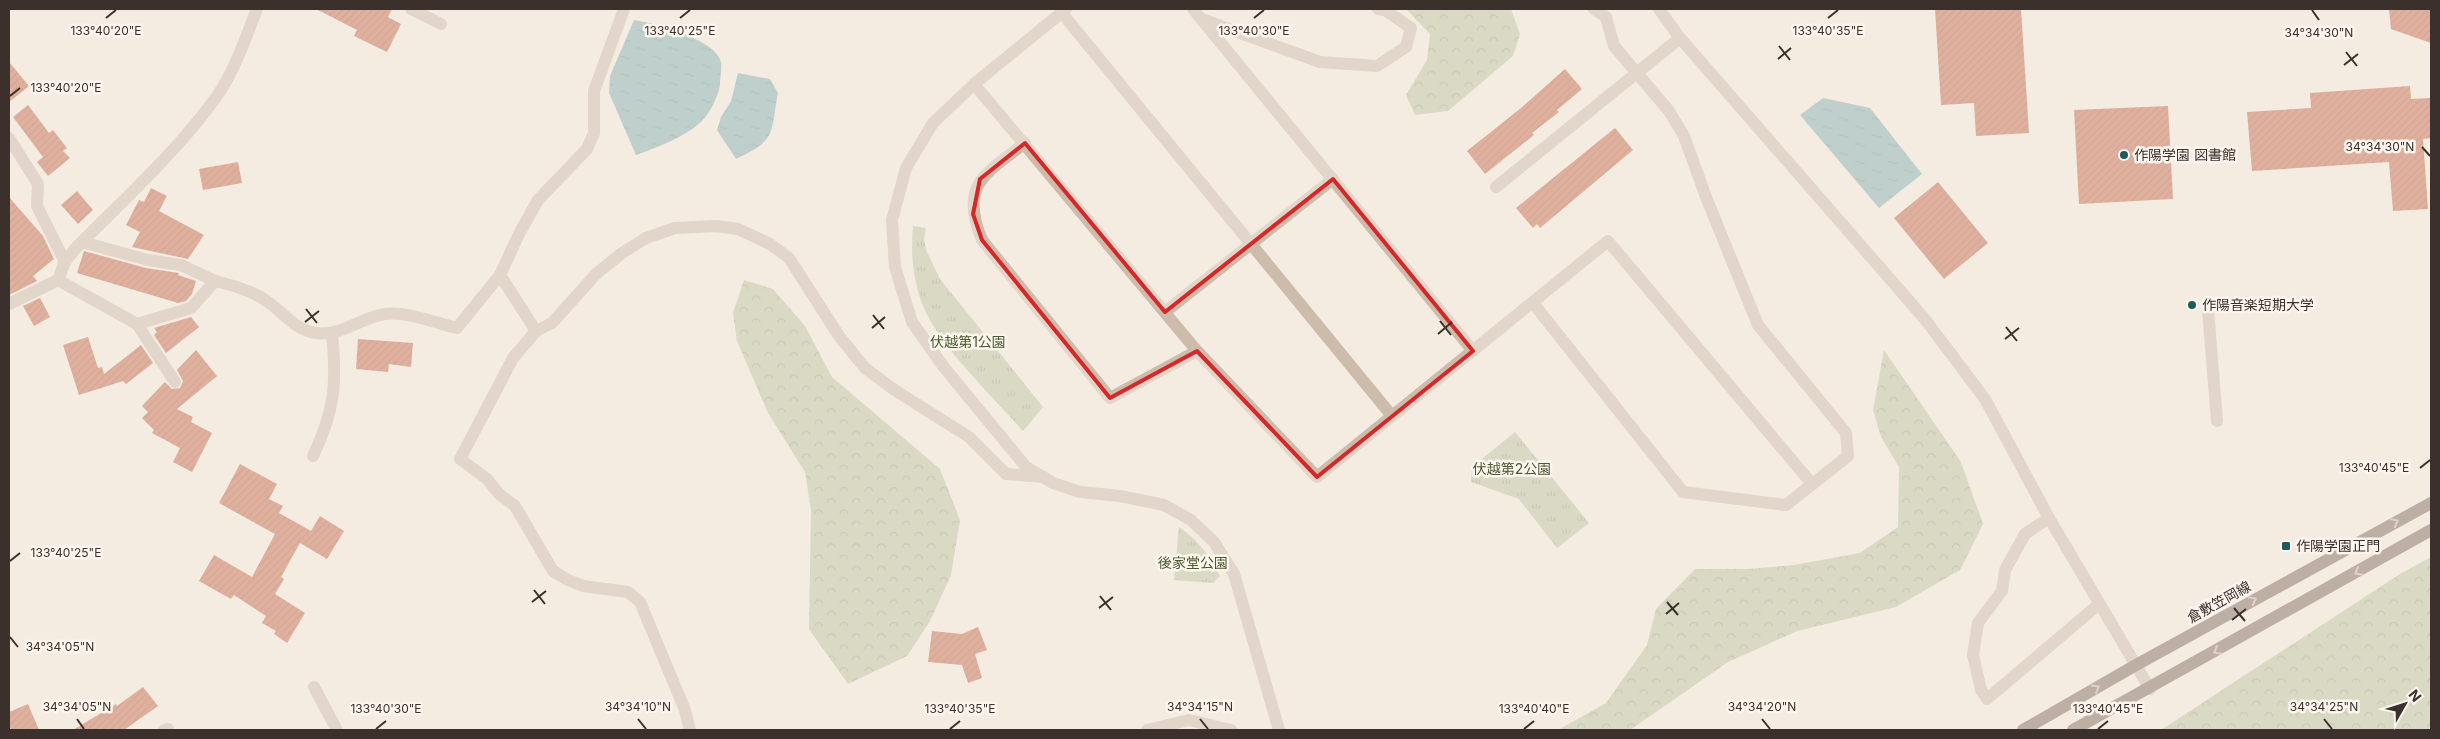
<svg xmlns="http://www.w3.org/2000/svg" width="2440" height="739" font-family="Inter,'Noto Sans JP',sans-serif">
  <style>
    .forest { fill: url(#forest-crowns) }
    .park { fill: url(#park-tufts) }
    .water { fill: url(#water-ripples) }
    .building { fill: url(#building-hatch) }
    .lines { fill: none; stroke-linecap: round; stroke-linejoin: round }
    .pedestrian { stroke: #cdbbac; stroke-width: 12 }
    .minor { stroke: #cdbbac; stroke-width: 12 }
    .tertiary { stroke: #cdbbac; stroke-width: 12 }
    .primary { stroke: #7d675c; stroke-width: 12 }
    .oneway { stroke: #c2b5ac }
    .marked { fill: none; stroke: #d62828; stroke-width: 4; stroke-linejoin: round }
    .ticks { fill: none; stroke: #3b302b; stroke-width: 2 }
    .poi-dot { fill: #1f5a5e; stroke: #fbf5ee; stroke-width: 2 }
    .labels { text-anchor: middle; stroke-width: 5; stroke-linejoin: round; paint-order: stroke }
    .poi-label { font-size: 14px; fill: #3b302b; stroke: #fbf5ee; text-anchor: start }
    .park-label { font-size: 14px; fill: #4a5a2e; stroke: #fbf5ee }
    .street-label { font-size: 14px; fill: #3b302b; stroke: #fbf5ee }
    .ticks-label { font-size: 12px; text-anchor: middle; fill: #3b302b; stroke: #fbf5ee; stroke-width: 5; stroke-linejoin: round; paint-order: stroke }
  </style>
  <defs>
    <pattern id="forest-crowns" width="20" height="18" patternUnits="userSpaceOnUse" patternTransform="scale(1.25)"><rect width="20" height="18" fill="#b8c4a0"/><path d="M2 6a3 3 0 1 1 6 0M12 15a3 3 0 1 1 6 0" fill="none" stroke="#97a083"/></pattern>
    <pattern id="park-tufts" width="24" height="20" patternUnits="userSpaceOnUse" patternTransform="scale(1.25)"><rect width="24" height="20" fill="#b8c4a0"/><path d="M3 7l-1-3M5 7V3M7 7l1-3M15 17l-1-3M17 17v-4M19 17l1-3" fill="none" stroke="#97a083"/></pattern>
    <pattern id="water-ripples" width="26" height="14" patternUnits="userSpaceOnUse" patternTransform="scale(1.25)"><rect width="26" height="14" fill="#7fb0b2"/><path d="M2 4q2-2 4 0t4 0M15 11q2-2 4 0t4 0" fill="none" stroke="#699091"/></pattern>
    <pattern id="building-hatch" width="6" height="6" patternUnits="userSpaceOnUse" patternTransform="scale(1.25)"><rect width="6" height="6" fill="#c8694b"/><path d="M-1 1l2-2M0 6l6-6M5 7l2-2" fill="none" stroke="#a4573f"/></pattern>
  </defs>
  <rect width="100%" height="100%" fill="#f4ebe1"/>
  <g class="forest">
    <path d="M 1406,9 L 1511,9 L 1520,34 L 1513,56 L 1448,111 L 1415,115 L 1406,95 L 1427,60 L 1430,34 Z"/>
    <path d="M 744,280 L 773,289 L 805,326 L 832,377 L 940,469 L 960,520 L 951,575 L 930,621 L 907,656 L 848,684 L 809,629 L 811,510 L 805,472 L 768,413 L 737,341 L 733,313 Z"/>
    <path d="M 1884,350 L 1961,462 L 1983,524 L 1960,570 L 1896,607 L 1797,631 L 1728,662 L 1630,730 L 1558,730 L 1606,703 L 1647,645 L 1656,609 L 1695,569 L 1748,569 L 1794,565 L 1860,553 L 1898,527 L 1899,467 L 1881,437 L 1873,410 Z"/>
    <path d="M 2431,557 L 2431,730 L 2161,730 L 2400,574 Z"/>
  </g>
  <g class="park">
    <path d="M 913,226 L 926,228 L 924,238 L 926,250 L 940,279 L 1043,407 L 1023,431 C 995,399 952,358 931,322 C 914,293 910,259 913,226 Z"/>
    <path d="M 1515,432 L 1589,523 L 1557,548 L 1519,499 L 1471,482 L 1472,467 Z"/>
    <path d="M 1179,527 C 1198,540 1209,555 1220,576 L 1213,583 L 1174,580 Z"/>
  </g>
  <g class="water">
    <path d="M 634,20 C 654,23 716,39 721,62 C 722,69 720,78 720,85 C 718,97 710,113 701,122 C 683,138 658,147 636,155 L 609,93 L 610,76 Z"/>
    <path d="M 738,73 L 770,79 L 778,93 C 770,136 777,139 736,159 L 717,130 L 721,117 L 731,101 Z"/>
    <path d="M 1823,98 L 1870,108 L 1922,174 L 1879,208 L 1800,115 Z"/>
  </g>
  <g class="building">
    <path d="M 316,9 L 392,9 L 388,17 L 401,24 L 387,52 L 354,36 L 357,30 Z"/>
    <path d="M 1935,9 L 2021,9 L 2029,133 L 1976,136 L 1974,103 L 1941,105 Z"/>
    <path d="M 2389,9 L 2431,9 L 2431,43 L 2391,29 Z"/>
    <path d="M 9,62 L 29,86 L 9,102 Z"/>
    <path d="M 1565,69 L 1582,89 L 1557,110 L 1559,112 L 1532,133 L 1534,135 L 1485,174 L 1467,151 L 1521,108 Z"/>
    <path d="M 2410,86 L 2411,99 L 2431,98 L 2431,138 L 2423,139 L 2428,209 L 2393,211 L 2389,162 L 2252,171 L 2247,112 L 2311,108 L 2310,93 Z"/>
    <path d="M 28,105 L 49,133 L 53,130 L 67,148 L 63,151 L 70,158 L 48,176 L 37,162 L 43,157 L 13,117 Z"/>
    <path d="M 2168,106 L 2173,199 L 2079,204 L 2074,110 Z"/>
    <path d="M 1615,128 L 1633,150 L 1540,228 L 1537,224 L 1533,228 L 1516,208 Z"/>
    <path d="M 238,162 L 242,183 L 203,190 L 199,169 Z"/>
    <path d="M 1938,182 L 1988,243 L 1944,279 L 1894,218 Z"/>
    <path d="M 151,188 L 167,196 L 159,211 L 204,235 L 188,259 L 132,247 L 140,232 L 126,225 L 139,200 L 144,202 Z"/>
    <path d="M 77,191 L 93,210 L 78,224 L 61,205 Z"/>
    <path d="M 9,197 L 43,236 L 54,259 L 33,276 L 37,281 L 9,295 Z"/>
    <path d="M 84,251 L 146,268 L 179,273 L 178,275 L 196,281 L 192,294 L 186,301 L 178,303 L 77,273 Z"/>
    <path d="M 40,298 L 50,317 L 34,326 L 23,306 Z"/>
    <path d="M 191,317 L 199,327 L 166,353 L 154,335 L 157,332 L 154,328 Z"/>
    <path d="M 88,337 L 98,368 L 102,367 L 104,374 L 141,345 L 153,363 L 126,384 L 123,381 L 79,395 L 63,345 Z"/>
    <path d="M 358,339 L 413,343 L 411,367 L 389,364 L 388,372 L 356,369 Z"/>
    <path d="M 196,350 L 217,376 L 177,409 L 193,417 L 191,422 L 212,433 L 192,472 L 173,462 L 180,448 L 152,433 L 154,430 L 142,418 L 148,412 L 142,406 L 165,382 L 172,389 L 180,388 L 183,381 L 177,370 Z"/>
    <path d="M 240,464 L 277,484 L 269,499 L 283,506 L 279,513 L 311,531 L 320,516 L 344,531 L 327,559 L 300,543 L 281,577 L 284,579 L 275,594 L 305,613 L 287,643 L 274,634 L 276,631 L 262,623 L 266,616 L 234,595 L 231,599 L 199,581 L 214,555 L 252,577 L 275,534 L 219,503 Z"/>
    <path d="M 978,627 L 987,650 L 975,654 L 982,678 L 968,683 L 962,665 L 928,662 L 932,631 L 962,634 Z"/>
    <path d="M 143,687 L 158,706 L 124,730 L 73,730 L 116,704 L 117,706 Z"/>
    <path d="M 28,704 L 39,730 L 9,730 L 9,712 Z"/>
  </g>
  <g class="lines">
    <path class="pedestrian" d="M 2208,310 L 2217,421"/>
    <g class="minor">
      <path d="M 411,9 L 441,24"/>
      <path d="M 1066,9 L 974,84 L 933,123 L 906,168 L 892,220 L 895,267 L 912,322 L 943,366 L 1026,467 L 1053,483 L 1080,492 L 1120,496 L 1164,505 L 1191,520 L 1214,542 L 1234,574 L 1279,730"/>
      <path d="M 1193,9 L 1473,351"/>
      <path d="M 1061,12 L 1392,416"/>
      <path d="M 1204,20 L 1320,62 L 1377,66 L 1406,47 L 1411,28 L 1385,10 L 1378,9"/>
      <path d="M 974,84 L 1197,351 L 1317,477 L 1608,241 L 1812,484"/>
      <path d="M 9,138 L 38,184 L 37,206 L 65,262"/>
      <path d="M 1025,143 C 985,174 959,185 982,240 L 1110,398 L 1197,351"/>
      <path d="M 1496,187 L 1680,38"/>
      <path d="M 82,242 L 148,260 L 181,265 L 215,281"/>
      <path d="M 58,280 L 137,324 L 175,382"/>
      <path d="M 1533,303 L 1683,492 L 1786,505 L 1848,456 L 1846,433 L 1758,325 L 1706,197 L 1684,136 L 1669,111 L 1614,46 L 1606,17 L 1594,9"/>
      <path d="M 9,304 L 58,280 L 65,262 L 74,250 C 123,200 176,153 217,96 C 235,70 246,37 257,9"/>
      <path d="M 1165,312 L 1333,179"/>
      <path d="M 137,324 L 191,308 L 215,281 C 235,286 254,291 271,304 C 285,315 296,330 316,333 C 340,337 362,317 385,314 C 408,311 435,323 457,328 L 500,275"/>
      <path d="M 536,331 L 500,275 L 519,234 L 538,200 L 587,149 L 594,133 L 594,91 L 624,9"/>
      <path d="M 313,456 C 335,410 337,383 332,333"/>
      <path d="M 2049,518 L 2025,534 L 2005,570 L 2002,591 L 1978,623 L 1973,655 L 1981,690 L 1987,699 L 2099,604"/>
      <path d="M 314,687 L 337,730"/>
      <path d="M 164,730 L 168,729"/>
      <path d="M 690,730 L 685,710 L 640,602 L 628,592 L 583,586 L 568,580 L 553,571 L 515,506 L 499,494 L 487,479 L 460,459 L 513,358 L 536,331 L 552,323 L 596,274 L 622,253 L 646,238 L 675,228 L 716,226 L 738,229 L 770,244 L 789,258 L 839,336 L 865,368 L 893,389 L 969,437 L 1006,474 L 1043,477"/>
      <path d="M 1147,730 L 1189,720 L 1231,730"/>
    </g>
    <path class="tertiary" d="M 1659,9 L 1680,38 L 1924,318 L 1985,399 L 2049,518 L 2150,689"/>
    <g class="primary">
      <path d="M 2023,730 L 2136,665 L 2431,503"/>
      <path d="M 2073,730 L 2431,530"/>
    </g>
  </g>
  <defs><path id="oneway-chevron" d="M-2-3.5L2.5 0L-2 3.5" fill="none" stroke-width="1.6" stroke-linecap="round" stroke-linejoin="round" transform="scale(1.25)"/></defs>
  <g class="oneway">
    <use href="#oneway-chevron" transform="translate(2395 522) rotate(-28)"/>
    <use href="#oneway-chevron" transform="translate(2358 572) rotate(151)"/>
    <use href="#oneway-chevron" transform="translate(2253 600) rotate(-29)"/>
    <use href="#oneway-chevron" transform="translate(2217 651) rotate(151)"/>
    <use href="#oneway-chevron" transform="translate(2096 688) rotate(-30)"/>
  </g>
  <path d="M0 0H2440V739H0ZM 1025,143 L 1165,312 L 1333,179 L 1473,351 L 1317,477 L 1197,351 L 1110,398 L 982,240 L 973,214 L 980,179 Z" fill="#f4ebe1" fill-opacity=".55" fill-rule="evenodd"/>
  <path class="marked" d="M 1025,143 L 1165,312 L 1333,179 L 1473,351 L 1317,477 L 1197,351 L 1110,398 L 982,240 L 973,214 L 980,179 Z"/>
  <path class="ticks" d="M 2312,10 L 2319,20M 106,18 L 116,10M 680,18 L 690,10M 1254,18 L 1264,10M 1828,18 L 1838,10M 1779,46 L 1790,60M 2346,52 L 2357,66M 1778,59 L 1791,48M 2344,65 L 2358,54M 10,96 L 20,88M 2422,147 L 2430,156M 306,309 L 317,323M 873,315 L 884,329M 1440,321 L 1451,335M 305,322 L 319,311M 2006,327 L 2017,341M 872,328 L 885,317M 1438,334 L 1452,322M 2005,339 L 2019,328M 2420,468 L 2430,460M 10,561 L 20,553M 534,590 L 545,604M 1100,596 L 1111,610M 532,602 L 546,591M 1667,602 L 1678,615M 1099,608 L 1113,597M 2234,608 L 2245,621M 1666,614 L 1679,603M 2232,620 L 2246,609M 10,637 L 18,647M 77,719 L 84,729M 638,719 L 646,729M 1200,719 L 1208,729M 1762,719 L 1770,729M 2324,719 L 2332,729M 376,729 L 386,721M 950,729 L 960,721M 1524,729 L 1534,721M 2098,729 L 2108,721"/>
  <g class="poi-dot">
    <circle cx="2124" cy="155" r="5"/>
    <circle cx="2192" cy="305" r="5"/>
    <rect x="2281" y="541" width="10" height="10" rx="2.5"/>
  </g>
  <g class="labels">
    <g class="poi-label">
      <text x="2134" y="160">作陽学園 図書館</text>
      <text x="2202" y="310">作陽音楽短期大学</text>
      <text x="2296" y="551">作陽学園正門</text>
    </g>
    <g class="park-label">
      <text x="968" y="347">伏越第1公園</text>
      <text x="1512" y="474">伏越第2公園</text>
      <text x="1193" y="568">後家堂公園</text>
    </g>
    <g class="street-label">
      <text transform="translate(2219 602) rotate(-29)" y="5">倉敷笠岡線</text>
    </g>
  </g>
  <g class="ticks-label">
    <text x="106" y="35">133°40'20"E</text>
    <text x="680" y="35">133°40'25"E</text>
    <text x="1254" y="35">133°40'30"E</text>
    <text x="1828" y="35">133°40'35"E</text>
    <text x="2319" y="37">34°34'30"N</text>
    <text x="66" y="92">133°40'20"E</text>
    <text x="2380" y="151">34°34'30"N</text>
    <text x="2374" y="472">133°40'45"E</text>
    <text x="66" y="557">133°40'25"E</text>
    <text x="60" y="651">34°34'05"N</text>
    <text x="77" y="711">34°34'05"N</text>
    <text x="638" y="711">34°34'10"N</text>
    <text x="1200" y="711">34°34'15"N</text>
    <text x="1762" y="711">34°34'20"N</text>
    <text x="2324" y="711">34°34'25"N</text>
    <text x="386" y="713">133°40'30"E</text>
    <text x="960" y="713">133°40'35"E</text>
    <text x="1534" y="713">133°40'40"E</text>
    <text x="2108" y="713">133°40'45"E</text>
  </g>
  <rect width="2440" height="739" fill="none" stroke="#3b302b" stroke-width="20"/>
  <g transform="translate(2405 704) rotate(51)" stroke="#fbf5ee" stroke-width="4" paint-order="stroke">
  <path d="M0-4L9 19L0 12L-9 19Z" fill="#3b302b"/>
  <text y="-8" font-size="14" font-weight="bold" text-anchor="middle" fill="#3b302b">N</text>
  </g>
</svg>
